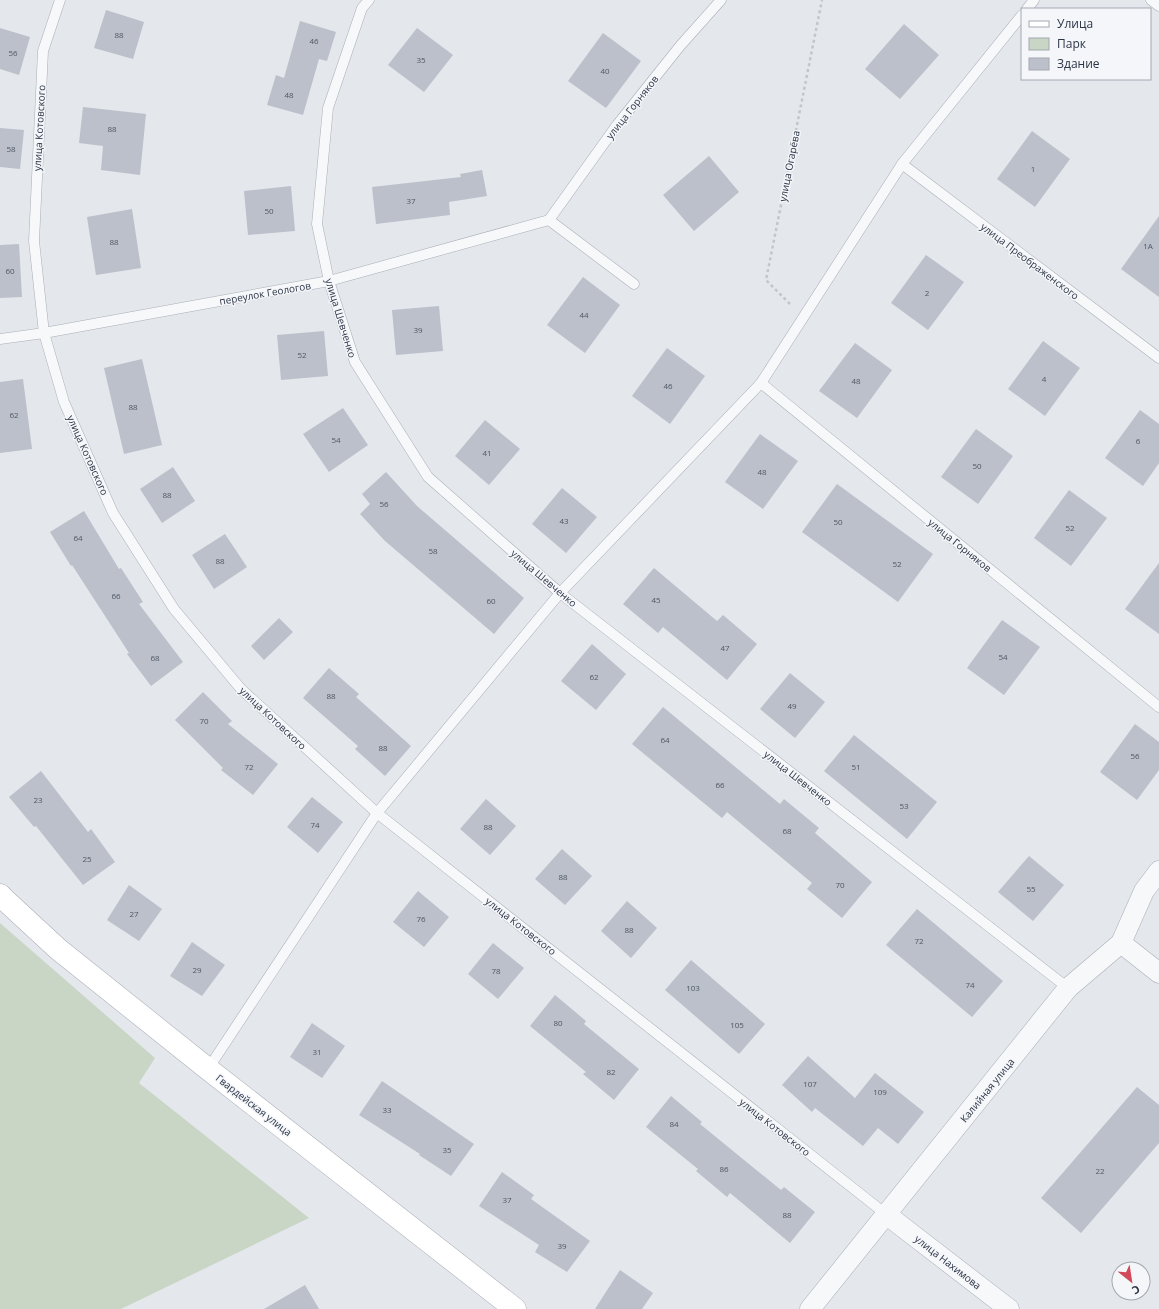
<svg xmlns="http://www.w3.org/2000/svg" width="1159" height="1309" font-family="'Open Sans',sans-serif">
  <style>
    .green { fill: #c9d6c5 }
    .building { fill: #bbc0ca }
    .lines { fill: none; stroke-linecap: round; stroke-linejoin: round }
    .lane-casing { stroke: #a9aeb7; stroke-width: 11 }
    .street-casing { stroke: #a9aeb7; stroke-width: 21 }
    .secondary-casing { stroke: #a9aeb7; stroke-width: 23 }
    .path { stroke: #c2c5cb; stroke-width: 2.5; stroke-dasharray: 3 3; stroke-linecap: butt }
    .lane { stroke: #f7f8fa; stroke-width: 10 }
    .street { stroke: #f7f8fa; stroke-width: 20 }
    .secondary { stroke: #fff; stroke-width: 22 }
    .labels { text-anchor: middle; stroke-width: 3; stroke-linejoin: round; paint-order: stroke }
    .number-label { font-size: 8px; fill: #4f5766 }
    .street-label { font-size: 10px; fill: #2b3445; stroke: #f4f6f9 }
  </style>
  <rect width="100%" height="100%" fill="#e4e7ec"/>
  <path class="green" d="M 0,923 L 155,1058 L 139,1083 L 309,1218 L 121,1309 L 0,1309 Z"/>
  <g class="building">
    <path d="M 106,10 L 144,22 L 133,59 L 94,48 Z"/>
    <path d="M 300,21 L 336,32 L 327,61 L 319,59 L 303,115 L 267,105 L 276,75 L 284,78 Z"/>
    <path d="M 904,24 L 939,55 L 900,99 L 865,69 Z"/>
    <path d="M 0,28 L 30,37 L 19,75 L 0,69 Z"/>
    <path d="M 417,28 L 453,55 L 424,92 L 388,65 Z"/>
    <path d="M 603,33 L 641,61 L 606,108 L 568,81 Z"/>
    <path d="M 83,107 L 146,114 L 140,175 L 101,170 L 103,146 L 79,143 Z"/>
    <path d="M 0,128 L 24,130 L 20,169 L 0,167 Z"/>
    <path d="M 1032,131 L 1070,159 L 1035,207 L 997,179 Z"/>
    <path d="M 709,156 L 739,192 L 694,231 L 663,195 Z"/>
    <path d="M 482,170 L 487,196 L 449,202 L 450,215 L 376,224 L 372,187 L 461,177 L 460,174 Z"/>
    <path d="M 291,186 L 295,231 L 248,235 L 244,191 Z"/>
    <path d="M 132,209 L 141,268 L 96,275 L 87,217 Z"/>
    <path d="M 1159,216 L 1159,297 L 1121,269 Z"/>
    <path d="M 19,244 L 22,297 L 0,298 L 0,245 Z"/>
    <path d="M 926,255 L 964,282 L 928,330 L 891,303 Z"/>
    <path d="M 583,277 L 620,305 L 585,353 L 547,325 Z"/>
    <path d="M 439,306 L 443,351 L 396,355 L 392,310 Z"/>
    <path d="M 324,331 L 328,376 L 281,380 L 277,335 Z"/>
    <path d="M 1043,341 L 1080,368 L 1045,416 L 1008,389 Z"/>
    <path d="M 855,343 L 892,370 L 857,418 L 819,391 Z"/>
    <path d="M 667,348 L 705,376 L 670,424 L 632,396 Z"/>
    <path d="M 142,359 L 162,445 L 124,454 L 104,368 Z"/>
    <path d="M 23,379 L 32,449 L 0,453 L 0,382 Z"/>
    <path d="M 343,408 L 368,445 L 329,472 L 303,434 Z"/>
    <path d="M 1140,410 L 1159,424 L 1159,463 L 1143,486 L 1105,458 Z"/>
    <path d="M 485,420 L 520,449 L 489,485 L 455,456 Z"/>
    <path d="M 976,429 L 1013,456 L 978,504 L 941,477 Z"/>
    <path d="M 760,434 L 798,461 L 763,509 L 725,482 Z"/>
    <path d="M 173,467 L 195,501 L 162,523 L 140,489 Z"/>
    <path d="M 386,472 L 417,506 L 524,598 L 494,634 L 385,541 L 360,514 L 370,504 L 362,494 Z"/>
    <path d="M 837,484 L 933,554 L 898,602 L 802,532 Z"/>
    <path d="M 562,488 L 597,517 L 566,553 L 532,524 Z"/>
    <path d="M 1069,490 L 1107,518 L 1071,566 L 1034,538 Z"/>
    <path d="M 84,511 L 119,569 L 121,568 L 143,602 L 139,604 L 183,662 L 151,686 L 127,654 L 129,653 L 72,565 L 71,566 L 50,532 Z"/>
    <path d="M 225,534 L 247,567 L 214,589 L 192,555 Z"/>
    <path d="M 1159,563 L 1159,634 L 1125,609 Z"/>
    <path d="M 654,568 L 717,621 L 723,615 L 757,644 L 727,680 L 663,627 L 658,633 L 623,604 Z"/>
    <path d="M 279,618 L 293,632 L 264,660 L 251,646 Z"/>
    <path d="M 1002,620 L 1040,647 L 1004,695 L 967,668 Z"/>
    <path d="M 592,644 L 626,674 L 596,710 L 561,681 Z"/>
    <path d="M 329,668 L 359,694 L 356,697 L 411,746 L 385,776 L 355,749 L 358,746 L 303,698 Z"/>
    <path d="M 790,673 L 825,702 L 795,738 L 760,709 Z"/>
    <path d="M 203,692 L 232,721 L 228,724 L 278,764 L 253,795 L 221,770 L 223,768 L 175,720 Z"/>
    <path d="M 663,707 L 780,804 L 784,799 L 819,828 L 815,833 L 872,882 L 842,918 L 807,889 L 812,883 L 727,812 L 722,818 L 632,744 Z"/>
    <path d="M 1135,724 L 1159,742 L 1159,770 L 1137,800 L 1100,772 Z"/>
    <path d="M 854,735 L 937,802 L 907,839 L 824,771 Z"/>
    <path d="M 41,771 L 88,832 L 91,829 L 115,862 L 83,885 L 36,826 L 34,827 L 9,797 Z"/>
    <path d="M 312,797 L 343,822 L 318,853 L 287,827 Z"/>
    <path d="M 486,799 L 516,826 L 490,855 L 460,829 Z"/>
    <path d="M 562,849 L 592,876 L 565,905 L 535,879 Z"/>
    <path d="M 1029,856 L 1064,885 L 1033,921 L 998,892 Z"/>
    <path d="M 129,885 L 162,909 L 139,941 L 107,920 Z"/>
    <path d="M 418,891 L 449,917 L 424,947 L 393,922 Z"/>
    <path d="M 627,901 L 657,928 L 631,958 L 601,931 Z"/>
    <path d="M 917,909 L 1003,981 L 972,1017 L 886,945 Z"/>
    <path d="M 192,942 L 225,965 L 202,996 L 170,976 Z"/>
    <path d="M 493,943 L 524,968 L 498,999 L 468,974 Z"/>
    <path d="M 691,960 L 765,1024 L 739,1054 L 665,990 Z"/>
    <path d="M 555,995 L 586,1021 L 584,1024 L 639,1069 L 614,1100 L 583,1074 L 586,1072 L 530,1026 Z"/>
    <path d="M 312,1023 L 345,1046 L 322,1078 L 290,1057 Z"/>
    <path d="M 808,1056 L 855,1098 L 875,1073 L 924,1112 L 898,1144 L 878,1128 L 863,1146 L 815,1108 L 812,1112 L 782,1085 Z"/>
    <path d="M 382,1081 L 474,1144 L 451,1176 L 419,1155 L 420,1154 L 359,1115 Z"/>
    <path d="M 1137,1087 L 1159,1105 L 1159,1143 L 1081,1233 L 1041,1198 Z"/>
    <path d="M 671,1096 L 702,1122 L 700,1124 L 781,1190 L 784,1187 L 815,1212 L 790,1243 L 730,1193 L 727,1197 L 696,1171 L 698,1169 L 646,1127 Z"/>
    <path d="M 502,1172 L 534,1195 L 531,1199 L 590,1241 L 567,1272 L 535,1252 L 539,1245 L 479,1206 Z"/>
    <path d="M 620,1270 L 653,1293 L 642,1309 L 595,1309 Z"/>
    <path d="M 305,1285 L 319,1309 L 264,1309 Z"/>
  </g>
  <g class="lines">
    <defs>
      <g id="lane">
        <path d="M 60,0 L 43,51 L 34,241 L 44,333 L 64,402 L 113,513 L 174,609 L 241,689 L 377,813 L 887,1215"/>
        <path d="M 369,0 L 362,8 L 328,108 L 317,224 L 329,281 L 355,362 L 428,477 L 560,593 L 1068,988"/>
        <path d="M 1151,0 L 1159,6"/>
        <path d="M 1027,9 L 1034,0"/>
        <path d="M 902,164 L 1159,358"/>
        <path d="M 549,220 L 617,125 L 680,46 L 721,0"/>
        <path d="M 549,220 L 634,284"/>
        <path d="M 0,339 L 44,333 L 329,281 L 549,220"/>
        <path d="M 761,383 L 1159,707"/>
        <path d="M 208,1069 L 377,813 L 560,593 L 761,383 L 902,164 L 1022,15"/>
      </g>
      <g id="street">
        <path d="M 1121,943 L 1159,973"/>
        <path d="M 887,1215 L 1009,1309"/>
        <path d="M 810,1309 L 1068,988 L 1121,943 L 1144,891 L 1159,871"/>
      </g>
      <path id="secondary" d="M 0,895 L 5,900 L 58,949 L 208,1069 L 515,1309"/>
    </defs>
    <use href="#lane" class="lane-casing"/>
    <use href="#street" class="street-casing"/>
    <use href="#secondary" class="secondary-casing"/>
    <path class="path" d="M 790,304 L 766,280 L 822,0"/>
    <use href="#lane" class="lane"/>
    <use href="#street" class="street"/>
    <use href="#secondary" class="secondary"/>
  </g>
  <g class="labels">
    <g class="number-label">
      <text x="119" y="38">88</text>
      <text x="314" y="44">46</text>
      <text x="13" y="56">56</text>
      <text x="421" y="63">35</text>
      <text x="605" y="74">40</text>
      <text x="289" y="98">48</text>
      <text x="112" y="132">88</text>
      <text x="11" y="152">58</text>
      <text x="1033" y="172">1</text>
      <text x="411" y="204">37</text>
      <text x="269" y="214">50</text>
      <text x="114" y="245">88</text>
      <text x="1148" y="249">1А</text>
      <text x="10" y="274">60</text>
      <text x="927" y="296">2</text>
      <text x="584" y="318">44</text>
      <text x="418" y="333">39</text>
      <text x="302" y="358">52</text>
      <text x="1044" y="382">4</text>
      <text x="856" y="384">48</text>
      <text x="668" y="389">46</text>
      <text x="133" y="410">88</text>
      <text x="14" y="418">62</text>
      <text x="336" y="443">54</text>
      <text x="1138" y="444">6</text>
      <text x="487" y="456">41</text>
      <text x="977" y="469">50</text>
      <text x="762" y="475">48</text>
      <text x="167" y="498">88</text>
      <text x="384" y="507">56</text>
      <text x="564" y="524">43</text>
      <text x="838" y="525">50</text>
      <text x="1070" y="531">52</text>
      <text x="78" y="541">64</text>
      <text x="433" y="554">58</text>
      <text x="220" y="564">88</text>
      <text x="897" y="567">52</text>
      <text x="116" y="599">66</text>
      <text x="656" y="603">45</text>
      <text x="491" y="604">60</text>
      <text x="725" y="651">47</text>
      <text x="1003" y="660">54</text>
      <text x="155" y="661">68</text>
      <text x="594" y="680">62</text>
      <text x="331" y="699">88</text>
      <text x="792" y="709">49</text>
      <text x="204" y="724">70</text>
      <text x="665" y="743">64</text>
      <text x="383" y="751">88</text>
      <text x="1135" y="759">56</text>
      <text x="249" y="770">72</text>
      <text x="856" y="770">51</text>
      <text x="720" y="788">66</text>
      <text x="38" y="803">23</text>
      <text x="904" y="809">53</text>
      <text x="315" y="828">74</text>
      <text x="488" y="830">88</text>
      <text x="787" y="834">68</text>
      <text x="87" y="862">25</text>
      <text x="563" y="880">88</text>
      <text x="840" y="888">70</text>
      <text x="1031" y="892">55</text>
      <text x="134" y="917">27</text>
      <text x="421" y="922">76</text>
      <text x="629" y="933">88</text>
      <text x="919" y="944">72</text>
      <text x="197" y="973">29</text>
      <text x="496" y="974">78</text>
      <text x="970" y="988">74</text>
      <text x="693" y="991">103</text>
      <text x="558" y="1026">80</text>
      <text x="737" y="1028">105</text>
      <text x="317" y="1055">31</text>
      <text x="611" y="1075">82</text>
      <text x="810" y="1087">107</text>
      <text x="880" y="1095">109</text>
      <text x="387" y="1113">33</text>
      <text x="674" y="1127">84</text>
      <text x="447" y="1153">35</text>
      <text x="724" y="1172">86</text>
      <text x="1100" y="1174">22</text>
      <text x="507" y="1203">37</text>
      <text x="787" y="1218">88</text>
      <text x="562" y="1249">39</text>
    </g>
    <g class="street-label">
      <text transform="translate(632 107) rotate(-52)" y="4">улица Горняков</text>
      <text transform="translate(39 128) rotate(-87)" y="4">улица Котовского</text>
      <text transform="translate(789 166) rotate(-79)" y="4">улица Огарёва</text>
      <text transform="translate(1030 261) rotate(37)" y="4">улица Преображенского</text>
      <text transform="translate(265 293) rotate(-10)" y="4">переулок Геологов</text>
      <text transform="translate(341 318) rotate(73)" y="4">улица Шевченко</text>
      <text transform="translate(88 455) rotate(66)" y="4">улица Котовского</text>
      <text transform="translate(960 545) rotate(39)" y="4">улица Горняков</text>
      <text transform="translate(544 578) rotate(40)" y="4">улица Шевченко</text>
      <text transform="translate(273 718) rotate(43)" y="4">улица Котовского</text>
      <text transform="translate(798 778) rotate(38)" y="4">улица Шевченко</text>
      <text transform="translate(521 926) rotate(38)" y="4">улица Котовского</text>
      <text transform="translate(987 1090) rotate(-51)" y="4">Калийная улица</text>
      <text transform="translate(254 1105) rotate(38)" y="4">Гвардейская улица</text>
      <text transform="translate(775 1127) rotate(38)" y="4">улица Котовского</text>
      <text transform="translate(948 1262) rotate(38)" y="4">улица Нахимова</text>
    </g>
  </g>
  <rect x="1021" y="8" width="130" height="72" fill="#f4f6f9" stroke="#a4a8b1"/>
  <rect x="1029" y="21" width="20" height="6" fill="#ffffff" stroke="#a4a8b1"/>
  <text x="1057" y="28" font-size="12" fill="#2b3445">Улица</text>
  <rect x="1029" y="38" width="20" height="12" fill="#c9d6c5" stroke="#a4a8b1"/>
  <text x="1057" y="48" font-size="12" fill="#2b3445">Парк</text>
  <rect x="1029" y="58" width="20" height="12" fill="#bbc0ca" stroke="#a4a8b1"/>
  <text x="1057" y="68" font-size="12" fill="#2b3445">Здание</text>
  <g transform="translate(1131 1281) rotate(150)"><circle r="19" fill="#f4f6f9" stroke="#a4a8b1"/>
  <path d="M0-3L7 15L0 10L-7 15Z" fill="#d1495b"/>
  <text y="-6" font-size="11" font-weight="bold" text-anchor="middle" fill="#2b3445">С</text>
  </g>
</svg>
